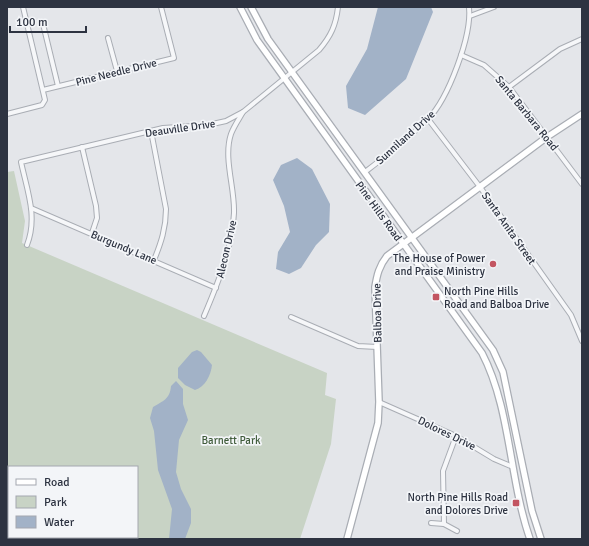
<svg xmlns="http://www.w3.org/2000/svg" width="589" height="546" font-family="Signika,sans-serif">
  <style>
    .green { fill: #c8d3c5; fill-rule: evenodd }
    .water { fill: #a2b2c7 }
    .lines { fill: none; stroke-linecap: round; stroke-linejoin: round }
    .street-casing { stroke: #a9adb4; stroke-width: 6 }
    .secondary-casing { stroke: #a9adb4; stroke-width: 8 }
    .street { stroke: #f6f7f9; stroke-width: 4 }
    .secondary { stroke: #fff; stroke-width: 5.5 }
    .poi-dot { fill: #c35561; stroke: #f3f5f8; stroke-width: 1.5 }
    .labels { text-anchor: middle; stroke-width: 3.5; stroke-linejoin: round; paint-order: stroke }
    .street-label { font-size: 11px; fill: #2d3341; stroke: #f3f5f8 }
    .poi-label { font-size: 11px; fill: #2d3341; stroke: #f3f5f8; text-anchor: end }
    .park-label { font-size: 11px; fill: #405c3b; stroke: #f3f5f8 }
  </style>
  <rect width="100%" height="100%" fill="#e4e6ea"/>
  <path class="green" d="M 14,171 L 25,221 L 22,243 L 327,373 L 325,395 L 336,399 L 331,444 L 300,539 L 7,539 L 7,172 ZM 9,467 L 137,467 L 137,537 L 9,537 Z"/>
  <g class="water">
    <path d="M 378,7 L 431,7 L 433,12 L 406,79 L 365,115 L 348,108 L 346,86 L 367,49 Z"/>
    <path d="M 297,158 L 312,169 L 330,204 L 329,232 L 316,245 L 301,268 L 289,274 L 276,269 L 278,252 L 290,232 L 284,206 L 273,180 L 281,165 Z"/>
    <path d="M 197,350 L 201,352 L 212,365 C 211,375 205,387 195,390 L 185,385 L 178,378 L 178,368 L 192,352 Z"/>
    <path d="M 176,381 L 183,389 L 183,404 L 188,420 L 179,440 L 176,472 L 181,489 L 191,509 L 191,523 L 185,539 L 169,539 L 172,509 L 158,470 L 154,431 L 150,418 L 153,407 C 163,401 170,399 171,386 Z"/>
  </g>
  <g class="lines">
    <defs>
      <g id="street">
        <path d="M 470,16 L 494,7"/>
        <path d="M 43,24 L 58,86"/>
        <path d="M 108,38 L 117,71"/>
        <path d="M 461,55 L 484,65 L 509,87 L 582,184"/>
        <path d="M 509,87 L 560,49 L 582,39"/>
        <path d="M 43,90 L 174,58 L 161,7"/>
        <path d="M 7,114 L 42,105 L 45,100 L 23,7"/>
        <path d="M 428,119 L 480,187 L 571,315 L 582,341"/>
        <path d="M 151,131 L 166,209 C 166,228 161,243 154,260"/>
        <path d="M 82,147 L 96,206 L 97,218 L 92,233"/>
        <path d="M 365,172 C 386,156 409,138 428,119 C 448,99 472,36 469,7"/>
        <path d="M 31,208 L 216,288"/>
        <path d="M 27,245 C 38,217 27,190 21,162 L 163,128 L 208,125 L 226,121 L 243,112 L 319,50 C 331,36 336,25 338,7"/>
        <path d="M 204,316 C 218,283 232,249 234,213 C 235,188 223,158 231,134 C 234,126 239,119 243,112"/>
        <path d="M 291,317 L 358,346 L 377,347"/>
        <path d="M 379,402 L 456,436 L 494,459 L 513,467"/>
        <path d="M 431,523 L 444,524 L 457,531"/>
        <path d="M 444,524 L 443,471 L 456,436"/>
      </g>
      <g id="secondary">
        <path d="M 240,7 L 257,40 L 482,353 C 511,409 509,479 530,539"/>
        <path d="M 251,7 L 268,39 L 493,350 L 503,372 L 532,511 L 541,539"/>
        <path d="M 347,539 L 378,423 L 379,402 L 375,287 C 377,275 379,266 387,256 L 547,137 L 582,114"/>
      </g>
    </defs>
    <use href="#street" class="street-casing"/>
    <use href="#secondary" class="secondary-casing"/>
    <use href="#street" class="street"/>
    <use href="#secondary" class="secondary"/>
  </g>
  <g class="poi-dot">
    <circle cx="493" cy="264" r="4"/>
    <rect x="432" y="293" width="8" height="8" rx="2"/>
    <rect x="512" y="499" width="8" height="8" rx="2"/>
  </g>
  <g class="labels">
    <g class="street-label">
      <text transform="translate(116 72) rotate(-14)" y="4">Pine Needle Drive</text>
      <text transform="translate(527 113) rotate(51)" y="4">Santa Barbara Road</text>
      <text transform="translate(180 128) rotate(-8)" y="4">Deauville Drive</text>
      <text transform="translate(405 137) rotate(-42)" y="4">Sunniland Drive</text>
      <text transform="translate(379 211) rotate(54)" y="4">Pine Hills Road</text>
      <text transform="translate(509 228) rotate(55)" y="4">Santa Anita Street</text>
      <text transform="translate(124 247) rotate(23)" y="4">Burgundy Lane</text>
      <text transform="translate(226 249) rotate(-77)" y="4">Alecon Drive</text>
      <text transform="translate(377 313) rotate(-91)" y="4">Balboa Drive</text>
      <text transform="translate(447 433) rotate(26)" y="4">Dolores Drive</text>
    </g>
    <g class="poi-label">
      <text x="485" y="262">The House of Power<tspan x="485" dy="13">and Praise Ministry</tspan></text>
      <text x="444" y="295" text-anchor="start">North Pine Hills<tspan x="444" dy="13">Road and Balboa Drive</tspan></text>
      <text x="508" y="501">North Pine Hills Road<tspan x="508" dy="13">and Dolores Drive</tspan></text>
    </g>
    <g class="park-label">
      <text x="231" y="444">Barnett Park</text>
    </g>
  </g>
  <rect width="589" height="546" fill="none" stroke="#2d3341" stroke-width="16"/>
  <rect x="8" y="466" width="130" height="72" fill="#f3f5f8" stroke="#a4a7af"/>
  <rect x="16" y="479" width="20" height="6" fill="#ffffff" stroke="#a4a7af"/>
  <text x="44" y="486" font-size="12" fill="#2d3341">Road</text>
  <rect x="16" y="496" width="20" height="12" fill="#c8d3c5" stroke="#a4a7af"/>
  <text x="44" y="506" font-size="12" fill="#2d3341">Park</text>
  <rect x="16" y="516" width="20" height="12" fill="#a2b2c7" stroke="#a4a7af"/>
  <text x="44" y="526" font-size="12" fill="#2d3341">Water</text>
  <path d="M10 26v6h76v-6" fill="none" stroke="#2d3341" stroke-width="2"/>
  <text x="16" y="26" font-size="12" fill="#2d3341" stroke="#f3f5f8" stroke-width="3" paint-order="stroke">100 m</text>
</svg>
